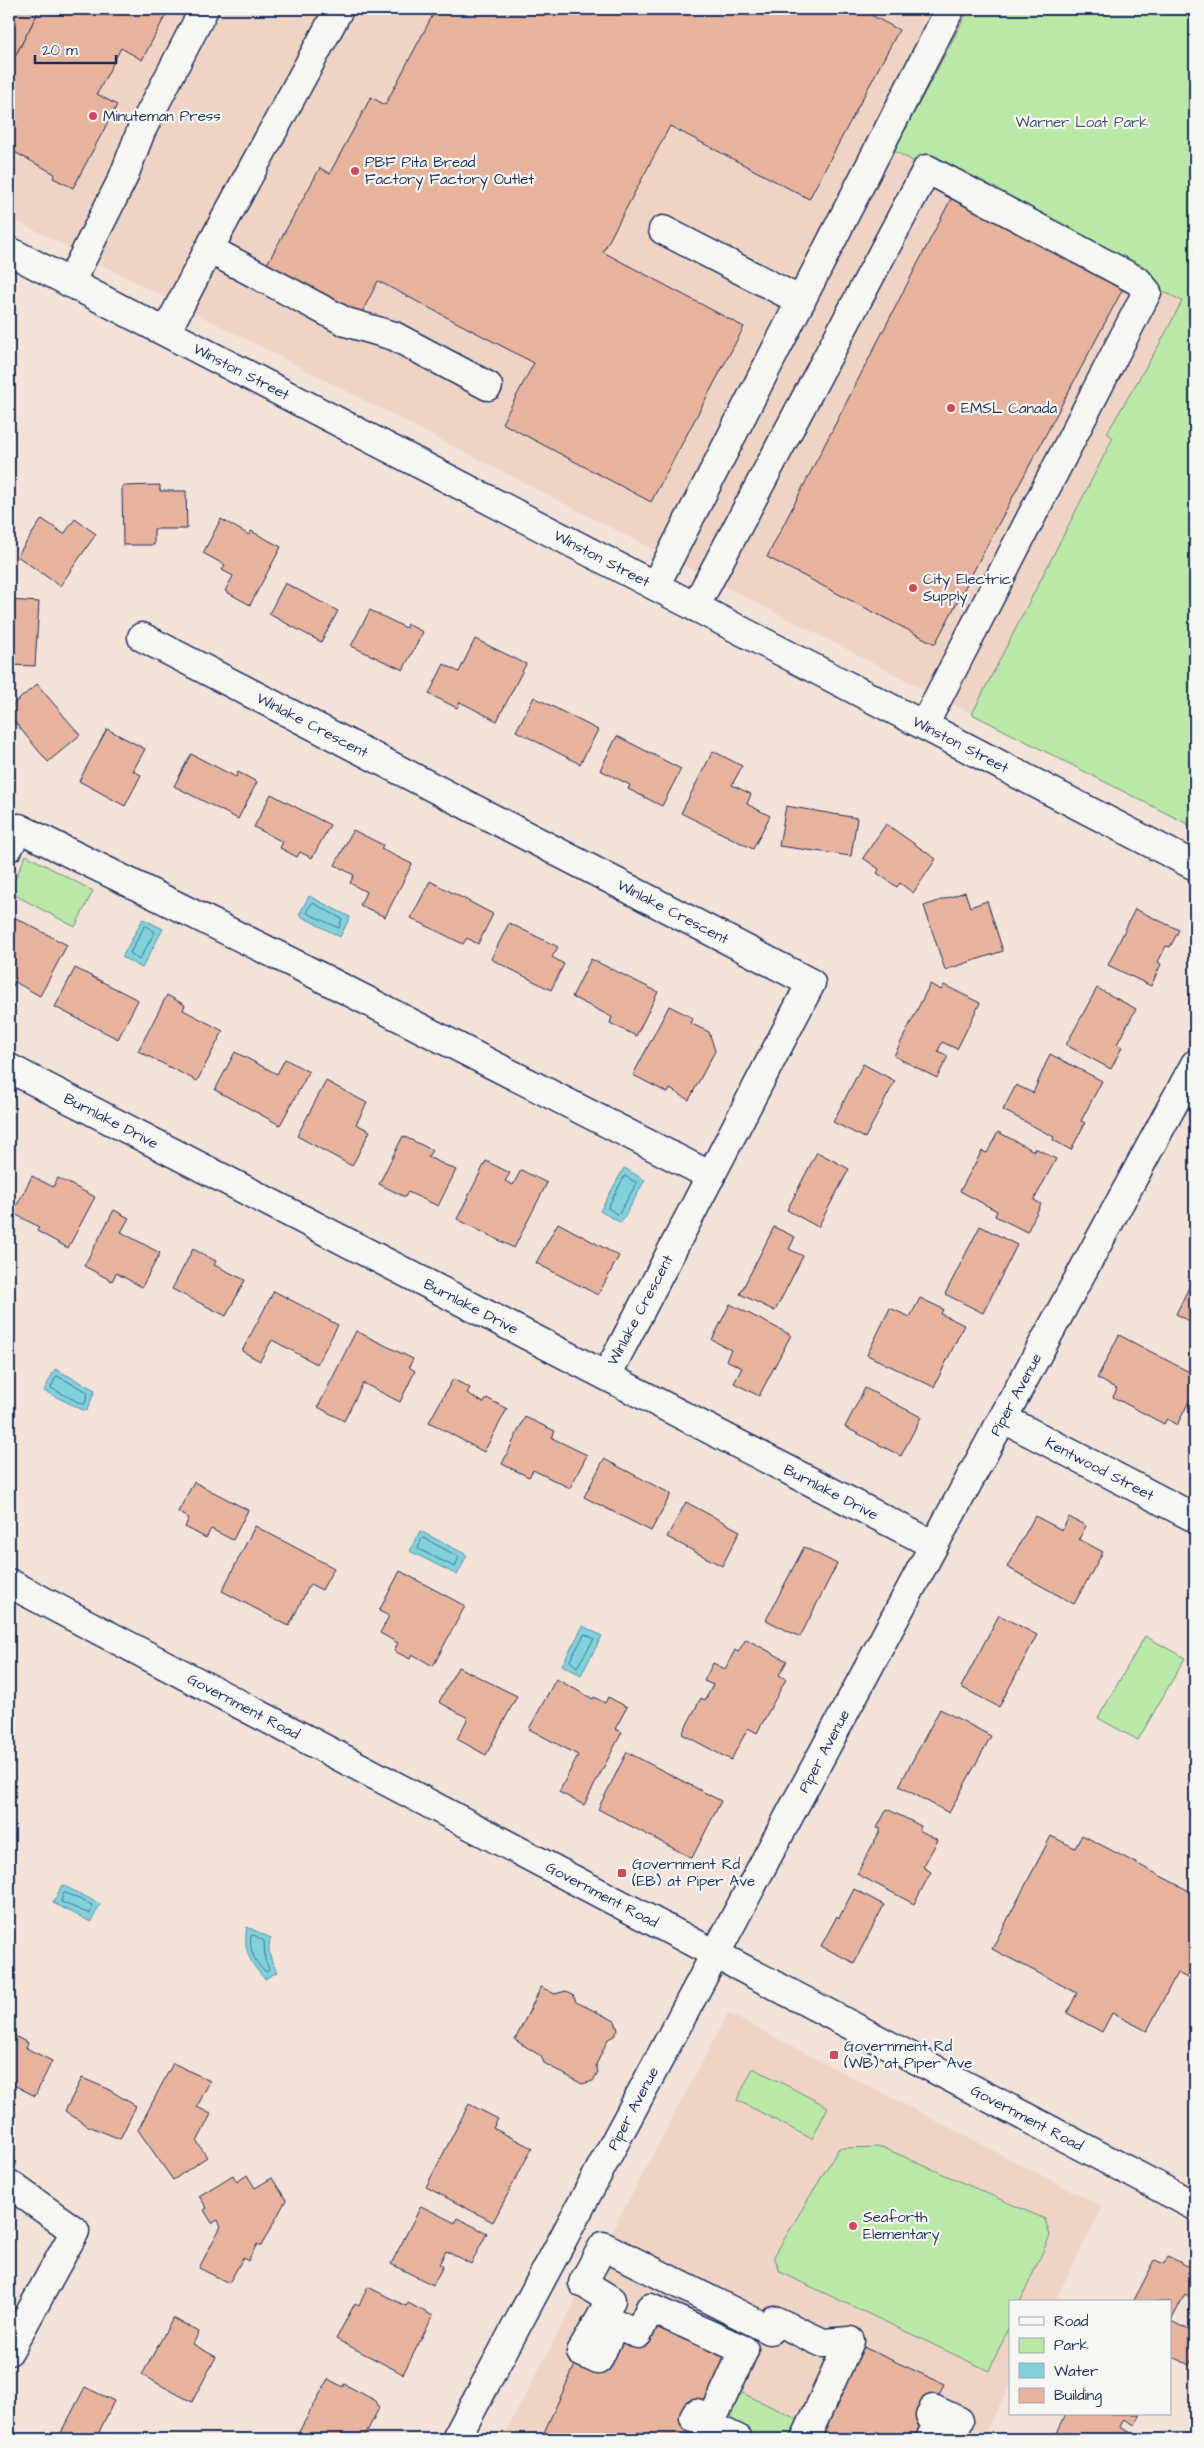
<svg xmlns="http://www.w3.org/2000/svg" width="1204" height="2448" font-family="'Architects Daughter',sans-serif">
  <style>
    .built { fill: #efd4c6 }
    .green { fill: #bae8a6; stroke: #6a8c82 }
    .water { fill: #80d1db; stroke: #5890a9 }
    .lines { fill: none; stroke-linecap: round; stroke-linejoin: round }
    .shore { stroke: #437090; stroke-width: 1 }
    .building { fill: #e8b39c; stroke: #1b2f5e }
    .minor-casing { stroke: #1b2f5e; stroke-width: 31 }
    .minor { stroke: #f6f6f2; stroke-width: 28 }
    .poi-dot { fill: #d1495b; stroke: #f6f6f2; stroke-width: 2 }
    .labels { text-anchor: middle; stroke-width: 4.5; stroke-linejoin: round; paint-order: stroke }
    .poi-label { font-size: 15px; fill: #1b2f5e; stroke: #f6f6f2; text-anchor: start }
    .park-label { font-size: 15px; fill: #3b546c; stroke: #f6f6f2 }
    .street-label { font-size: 15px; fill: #1b2f5e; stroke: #f6f6f2 }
  </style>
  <rect width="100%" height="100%" fill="#f2e2d8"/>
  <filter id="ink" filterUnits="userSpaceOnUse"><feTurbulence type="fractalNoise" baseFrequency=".02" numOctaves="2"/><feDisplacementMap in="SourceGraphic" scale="10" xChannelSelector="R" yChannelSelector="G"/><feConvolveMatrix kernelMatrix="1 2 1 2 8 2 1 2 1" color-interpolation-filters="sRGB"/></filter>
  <g filter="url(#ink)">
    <g class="built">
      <path d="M 9,9 L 969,9 L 895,151 L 1183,301 L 972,714 L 9,217 Z"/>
      <path d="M 728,2013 L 1103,2207 L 1054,2302 L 1010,2302 L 1010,2385 L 982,2439 L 502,2439 Z"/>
    </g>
    <g class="green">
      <path d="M 969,9 L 1195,9 L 1195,828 L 972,714 L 1113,438 L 1107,433 L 1163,338 L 1182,301 L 894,151 Z"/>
      <path d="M 26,855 L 93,891 L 75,927 L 9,892 Z"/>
      <path d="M 1145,1636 L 1185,1658 L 1138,1740 L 1098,1718 Z"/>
      <path d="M 753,2068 L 828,2107 L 812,2139 L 737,2100 Z"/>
      <path d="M 882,2147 L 1045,2219 L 1050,2236 L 1020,2302 L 1010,2302 L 1010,2324 L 989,2371 L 780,2272 L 774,2256 L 839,2148 Z"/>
      <path d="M 730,2387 L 799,2420 L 790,2439 L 738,2439 L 711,2426 Z"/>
    </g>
    <g class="water">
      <path d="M 309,896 L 350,917 L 340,937 L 299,915 Z"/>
      <path d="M 143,919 L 163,929 L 142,968 L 122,957 Z"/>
      <path d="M 624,1168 L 645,1180 L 621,1223 L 600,1211 Z"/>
      <path d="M 55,1369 L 95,1390 L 87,1410 L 85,1411 L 44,1391 Z"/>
      <path d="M 420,1531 L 467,1555 L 457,1575 L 410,1551 Z"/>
      <path d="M 583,1626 L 602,1636 L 581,1675 L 562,1665 Z"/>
      <path d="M 62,1885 L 100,1904 L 91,1922 L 53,1903 Z"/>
      <path d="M 247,1927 L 271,1938 C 266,1951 271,1960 277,1972 L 265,1979 C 249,1962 243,1949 247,1927 Z"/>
    </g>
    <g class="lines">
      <g class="shore">
        <path d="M 313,903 L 342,919 L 339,928 L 307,913 L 307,910 Z"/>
        <path d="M 147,926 L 155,932 L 139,960 L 130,953 L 144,927 Z"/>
        <path d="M 625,1176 L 637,1183 L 618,1215 L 608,1208 Z"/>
        <path d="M 57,1376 L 88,1392 L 85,1404 L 82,1404 L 51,1388 Z"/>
        <path d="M 424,1538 L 459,1557 L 455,1567 L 418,1549 L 421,1540 Z"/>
        <path d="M 585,1634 L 594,1639 L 577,1667 L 570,1661 Z"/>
        <path d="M 66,1893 L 92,1905 L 90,1914 L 61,1902 L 63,1894 Z"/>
        <path d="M 254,1935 L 264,1941 L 265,1960 L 269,1969 L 267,1972 C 256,1967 248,1948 251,1936 Z"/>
      </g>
    </g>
    <g class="building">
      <path d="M 9,9 L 40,9 L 9,68 Z"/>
      <path d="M 40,9 L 169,9 L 142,60 L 121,48 L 97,94 L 117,105 L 73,188 L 53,178 L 55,174 L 9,149 L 9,68 Z"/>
      <path d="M 436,9 L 860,9 L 899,30 L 809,199 L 670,126 L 603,252 L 744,327 L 651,502 L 502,423 L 534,363 L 378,281 L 361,314 L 267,264 L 320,168 L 330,174 L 332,169 L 371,97 L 385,105 Z"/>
      <path d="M 956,189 L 1126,283 L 935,644 L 767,557 Z"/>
      <path d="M 160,485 L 160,491 L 186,491 L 187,529 L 154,529 L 154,545 L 123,545 L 122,486 Z"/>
      <path d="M 42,519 L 64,534 L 75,519 L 96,534 L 60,586 L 17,556 Z"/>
      <path d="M 221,519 L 249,535 L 251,531 L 281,547 L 250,605 L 225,591 L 233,576 L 222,570 L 225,565 L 203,553 Z"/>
      <path d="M 285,583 L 338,611 L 321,642 L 269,614 Z"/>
      <path d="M 10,600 L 39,602 L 35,666 L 9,665 Z"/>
      <path d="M 370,610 L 406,628 L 407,624 L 423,632 L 403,670 L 351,646 Z"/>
      <path d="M 475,639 L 526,664 L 497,721 L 460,702 L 457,708 L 429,694 L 444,664 L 459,672 Z"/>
      <path d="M 37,684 L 80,735 L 48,762 L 9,715 L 9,708 Z"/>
      <path d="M 534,697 L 598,730 L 580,764 L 516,731 Z"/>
      <path d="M 107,729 L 145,749 L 133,771 L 141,775 L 125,806 L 79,781 Z"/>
      <path d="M 617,736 L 681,769 L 662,806 L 628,789 L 630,785 L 600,770 Z"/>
      <path d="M 713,751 L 742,766 L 732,785 L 751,794 L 747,804 L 770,816 L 753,849 L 681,813 Z"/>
      <path d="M 191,754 L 236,777 L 238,772 L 257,782 L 238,819 L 174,786 Z"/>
      <path d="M 271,794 L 330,825 L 312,858 L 300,852 L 297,857 L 280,848 L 283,842 L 254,827 Z"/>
      <path d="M 786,806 L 857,818 L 851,856 L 779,846 Z"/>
      <path d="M 886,824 L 936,859 L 913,893 L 900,883 L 897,887 L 877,873 L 879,869 L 863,858 Z"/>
      <path d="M 353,830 L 383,845 L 381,849 L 412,864 L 385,917 L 360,905 L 366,892 L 350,883 L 354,875 L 335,865 Z"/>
      <path d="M 430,881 L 493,914 L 478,944 L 467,938 L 463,944 L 411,918 Z"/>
      <path d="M 965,892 L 970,907 L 987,901 L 1003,951 L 945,970 L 924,906 Z"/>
      <path d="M 1135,909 L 1179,930 L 1170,947 L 1166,946 L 1158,962 L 1161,964 L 1151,986 L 1108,965 Z"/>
      <path d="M 10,915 L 67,945 L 40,996 L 15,982 L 13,986 L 9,984 Z"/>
      <path d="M 509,923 L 558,947 L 552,957 L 564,964 L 551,990 L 491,959 Z"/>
      <path d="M 591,959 L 658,992 L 636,1036 L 610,1023 L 612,1017 L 572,997 Z"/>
      <path d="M 75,968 L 138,1000 L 118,1039 L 55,1007 Z"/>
      <path d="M 930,984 L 941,990 L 944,985 L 980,1003 L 957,1049 L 942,1042 L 938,1051 L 948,1056 L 937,1078 L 894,1056 Z"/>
      <path d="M 1097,988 L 1136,1009 L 1117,1044 L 1122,1047 L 1111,1069 L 1066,1045 Z"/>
      <path d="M 167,995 L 185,1005 L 183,1010 L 223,1031 L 197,1081 L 138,1051 Z"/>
      <path d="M 669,1006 L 693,1018 L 690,1023 L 709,1032 L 715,1051 L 689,1100 L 670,1089 L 668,1093 L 633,1075 Z"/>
      <path d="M 235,1052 L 277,1074 L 285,1059 L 309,1072 L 280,1125 L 215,1090 Z"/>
      <path d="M 1050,1054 L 1102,1081 L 1081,1121 L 1085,1123 L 1071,1150 L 1053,1140 L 1054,1137 L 1003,1110 L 1016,1085 L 1033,1093 Z"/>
      <path d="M 863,1064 L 895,1081 L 865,1138 L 833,1122 Z"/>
      <path d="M 326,1081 L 367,1103 L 356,1124 L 370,1131 L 352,1166 L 297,1136 Z"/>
      <path d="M 998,1132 L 1034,1151 L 1035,1148 L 1056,1159 L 1034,1200 L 1041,1204 L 1027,1232 L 995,1216 L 997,1211 L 960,1191 L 982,1151 L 987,1153 Z"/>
      <path d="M 403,1136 L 432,1150 L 428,1157 L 456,1170 L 438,1206 L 408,1192 L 405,1197 L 379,1184 Z"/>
      <path d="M 817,1152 L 849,1169 L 818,1227 L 787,1210 Z"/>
      <path d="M 486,1161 L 510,1173 L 505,1181 L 513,1185 L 521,1170 L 547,1183 L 514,1248 L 457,1219 Z"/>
      <path d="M 32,1176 L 53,1187 L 58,1178 L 95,1197 L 68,1248 L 37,1231 L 39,1227 L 13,1213 Z"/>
      <path d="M 114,1210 L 129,1218 L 121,1232 L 160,1253 L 142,1287 L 116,1273 L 112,1281 L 84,1266 Z"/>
      <path d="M 558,1223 L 619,1256 L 598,1295 L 536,1263 Z"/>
      <path d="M 980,1226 L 1017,1245 L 983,1313 L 945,1294 Z"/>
      <path d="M 774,1227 L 795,1237 L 789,1249 L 803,1256 L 775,1311 L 740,1294 Z"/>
      <path d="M 193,1249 L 216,1261 L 214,1265 L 245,1280 L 226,1316 L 172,1289 Z"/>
      <path d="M 1195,1275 L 1195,1324 L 1176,1314 Z"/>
      <path d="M 274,1291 L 338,1325 L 317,1364 L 272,1340 L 260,1361 L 242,1351 Z"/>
      <path d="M 920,1298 L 943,1309 L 941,1314 L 964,1325 L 934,1387 L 867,1355 L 890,1308 L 910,1317 Z"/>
      <path d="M 730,1304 L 791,1335 L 759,1396 L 734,1383 L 742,1368 L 726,1360 L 731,1350 L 712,1340 Z"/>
      <path d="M 356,1331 L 413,1359 L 409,1367 L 415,1371 L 400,1402 L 363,1383 L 344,1421 L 318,1407 Z"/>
      <path d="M 1119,1335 L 1195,1375 L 1195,1390 L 1177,1425 L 1167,1419 L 1164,1424 L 1113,1397 L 1117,1389 L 1097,1378 Z"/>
      <path d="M 453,1379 L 470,1388 L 467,1393 L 484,1403 L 487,1398 L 507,1409 L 484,1452 L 429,1422 Z"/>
      <path d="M 865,1388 L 921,1417 L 901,1456 L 845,1427 Z"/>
      <path d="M 525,1417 L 555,1431 L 552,1438 L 587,1455 L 570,1488 L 533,1470 L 529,1477 L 502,1464 Z"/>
      <path d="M 604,1459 L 671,1494 L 651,1531 L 584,1497 Z"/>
      <path d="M 194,1482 L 248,1510 L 233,1540 L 211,1529 L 206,1538 L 185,1527 L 189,1518 L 178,1512 Z"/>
      <path d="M 686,1502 L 740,1531 L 722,1566 L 667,1537 Z"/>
      <path d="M 1035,1516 L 1062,1530 L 1069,1517 L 1086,1526 L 1079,1539 L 1103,1552 L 1074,1604 L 1007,1567 Z"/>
      <path d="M 255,1526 L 334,1568 L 322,1590 L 310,1584 L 289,1626 L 222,1591 Z"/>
      <path d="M 804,1547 L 837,1564 L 800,1637 L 766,1620 Z"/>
      <path d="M 400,1571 L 465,1606 L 433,1666 L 412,1654 L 410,1659 L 394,1651 L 398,1643 L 380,1633 L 389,1616 L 379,1611 Z"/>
      <path d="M 999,1615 L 1037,1635 L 999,1707 L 961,1687 Z"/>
      <path d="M 746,1639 L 787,1661 L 779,1675 L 786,1679 L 757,1733 L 748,1728 L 731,1760 L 682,1734 L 701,1698 L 705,1700 L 713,1685 L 704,1681 L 713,1663 L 725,1669 L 735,1650 L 738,1652 Z"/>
      <path d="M 458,1667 L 517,1696 L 486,1755 L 457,1739 L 468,1718 L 439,1702 Z"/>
      <path d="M 556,1679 L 593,1699 L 594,1697 L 605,1703 L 608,1697 L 627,1707 L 615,1729 L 622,1732 L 584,1805 L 559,1792 L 578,1755 L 529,1729 Z"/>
      <path d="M 940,1709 L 991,1736 L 949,1813 L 899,1786 Z"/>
      <path d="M 627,1752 L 721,1801 L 692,1858 L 598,1809 Z"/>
      <path d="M 887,1809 L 921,1826 L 919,1830 L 938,1840 L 923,1867 L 931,1872 L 914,1904 L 857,1874 L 881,1829 L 877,1828 Z"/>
      <path d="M 1082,1835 L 1195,1894 L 1195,1978 L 1194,1981 L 1177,1973 L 1147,2031 L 1112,2013 L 1102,2032 L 1067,2013 L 1077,1993 L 992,1949 L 1051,1836 L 1075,1848 Z"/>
      <path d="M 854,1889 L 884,1905 L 854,1963 L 821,1946 L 837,1916 L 839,1918 Z"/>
      <path d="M 541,1987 L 555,1994 L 566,1991 L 573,1994 L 576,2002 L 615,2021 L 618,2030 L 614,2036 L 608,2039 L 596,2065 L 598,2072 L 593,2081 L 582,2084 L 544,2063 L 541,2056 L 515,2040 Z"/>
      <path d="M 9,2033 L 28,2043 L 26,2048 L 52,2061 L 35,2096 L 10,2083 L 9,2086 Z"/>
      <path d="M 173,2063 L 210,2081 L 197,2107 L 211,2114 L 197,2142 L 207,2157 L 173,2180 L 138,2130 Z"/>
      <path d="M 82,2078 L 106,2088 L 136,2106 L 120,2139 L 86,2125 L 65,2111 Z"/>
      <path d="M 469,2104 L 498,2119 L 493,2128 L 532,2148 L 493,2222 L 426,2187 Z"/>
      <path d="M 233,2175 L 237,2182 L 247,2175 L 255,2188 L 272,2178 L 286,2200 L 261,2246 L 257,2244 L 248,2261 L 243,2258 L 229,2283 L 199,2268 L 221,2226 L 218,2220 L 212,2223 L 204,2210 L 207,2208 L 199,2196 Z"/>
      <path d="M 421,2206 L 455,2223 L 457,2218 L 487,2233 L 471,2264 L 446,2251 L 439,2264 L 443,2266 L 433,2285 L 391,2264 Z"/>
      <path d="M 1168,2256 L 1195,2270 L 1195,2300 L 1185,2294 L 1171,2321 L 1195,2333 L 1195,2353 L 1189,2365 L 1170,2355 L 1170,2302 L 1133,2302 L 1155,2260 L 1164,2264 Z"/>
      <path d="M 368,2287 L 406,2306 L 408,2303 L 433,2316 L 403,2374 L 336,2339 L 355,2303 L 359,2305 Z"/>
      <path d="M 650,2308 L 744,2350 L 712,2420 L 696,2413 L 686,2436 L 681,2434 L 679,2439 L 541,2439 L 581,2352 Z"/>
      <path d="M 173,2318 L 199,2332 L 193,2344 L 216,2357 L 192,2402 L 142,2375 Z"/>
      <path d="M 850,2341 L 944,2384 L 930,2416 L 930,2439 L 805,2439 Z"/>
      <path d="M 328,2379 L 343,2387 L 344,2384 L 376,2401 L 379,2408 L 363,2439 L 295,2439 Z"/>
      <path d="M 85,2387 L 114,2401 L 99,2432 L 115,2439 L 58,2439 Z"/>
      <path d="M 1066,2414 L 1140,2414 L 1135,2425 L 1124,2419 L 1120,2427 L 1143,2439 L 1054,2439 Z"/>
    </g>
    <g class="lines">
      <defs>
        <g id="minor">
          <path d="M 663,230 L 801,301"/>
          <path d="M 209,249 L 346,322 L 394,336 L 488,386"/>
          <path id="s1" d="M 9,251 L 1195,866"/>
          <path d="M 70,283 L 123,178 L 141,131 L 204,9"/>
          <path d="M 166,332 L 209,249 L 339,9"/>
          <path d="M 655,586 L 950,9"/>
          <path d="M 695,607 L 927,169 L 1138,281 L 1147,292 L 924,725"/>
          <path id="s2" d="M 142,637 L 811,983 L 607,1375"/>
          <path d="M 9,847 L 19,828 L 301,967 L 711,1176"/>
          <path id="s3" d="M 9,1068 L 934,1545"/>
          <path id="s4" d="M 1004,1419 L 1195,1518"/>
          <path id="s5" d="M 9,1583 L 1195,2206"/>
          <path d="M 9,2184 L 75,2231 L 9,2351"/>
          <path id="s6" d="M 456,2439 L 934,1545 L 1195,1064"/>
          <path d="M 738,2439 L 694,2418 L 696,2413 L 712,2420 L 744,2350 L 650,2308 L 638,2334 L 615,2323 L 598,2360 L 581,2352 L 611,2300 L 583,2283 L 603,2246 L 770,2330 L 774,2320 L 823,2343 L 850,2341 L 805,2439"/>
          <path d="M 930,2439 L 939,2420 L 930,2416 L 933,2409 L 959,2421 L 950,2439"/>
        </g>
      </defs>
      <use href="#minor" class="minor-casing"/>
      <use href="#minor" class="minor"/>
    </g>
  </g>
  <g class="poi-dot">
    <circle cx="93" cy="116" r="5"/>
    <circle cx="355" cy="171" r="5"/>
    <circle cx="951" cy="408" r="5"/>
    <circle cx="913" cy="588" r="5"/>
    <rect x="617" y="1868" width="10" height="10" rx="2.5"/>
    <rect x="829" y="2050" width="10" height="10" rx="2.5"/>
    <circle cx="853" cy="2226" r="5"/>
  </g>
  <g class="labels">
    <g class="poi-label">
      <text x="103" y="121">Minuteman Press</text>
      <text x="365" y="167">PBF Pita Bread<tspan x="365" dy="17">Factory Factory Outlet</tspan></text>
      <text x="961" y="413">EMSL Canada</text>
      <text x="923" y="584">City Electric<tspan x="923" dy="17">Supply</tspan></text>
      <text x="632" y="1869">Government Rd<tspan x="632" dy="17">(EB) at Piper Ave</tspan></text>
      <text x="844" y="2051">Government Rd<tspan x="844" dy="17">(WB) at Piper Ave</tspan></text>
      <text x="863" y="2222">Seaforth<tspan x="863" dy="17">Elementary</tspan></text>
    </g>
    <g class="park-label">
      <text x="1082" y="127">Warner Loat Park</text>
    </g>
    <g class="street-label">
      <text dy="5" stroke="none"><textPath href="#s1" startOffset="262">Winston Street</textPath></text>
      <text dy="5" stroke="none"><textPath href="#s1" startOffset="668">Winston Street</textPath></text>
      <text dy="5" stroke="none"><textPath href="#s2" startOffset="192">Winlake Crescent</textPath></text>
      <text dy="5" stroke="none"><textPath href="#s1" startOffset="1072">Winston Street</textPath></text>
      <text dy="5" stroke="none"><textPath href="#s2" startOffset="598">Winlake Crescent</textPath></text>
      <text dy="5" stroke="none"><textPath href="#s3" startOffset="115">Burnlake Drive</textPath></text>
      <text dy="5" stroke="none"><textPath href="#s3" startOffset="520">Burnlake Drive</textPath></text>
      <text transform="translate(640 1310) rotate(-62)" y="5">Winlake Crescent</text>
      <text dy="5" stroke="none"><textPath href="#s6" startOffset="1185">Piper Avenue</textPath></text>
      <text dy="5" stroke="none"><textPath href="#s4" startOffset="108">Kentwood Street</textPath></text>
      <text dy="5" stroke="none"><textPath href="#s3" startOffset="925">Burnlake Drive</textPath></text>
      <text dy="5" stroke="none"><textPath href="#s5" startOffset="265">Government Road</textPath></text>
      <text dy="5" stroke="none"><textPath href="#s6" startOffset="780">Piper Avenue</textPath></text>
      <text dy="5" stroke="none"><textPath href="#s5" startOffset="670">Government Road</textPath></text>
      <text dy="5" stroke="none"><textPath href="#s6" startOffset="375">Piper Avenue</textPath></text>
      <text dy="5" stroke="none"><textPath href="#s5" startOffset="1150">Government Road</textPath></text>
    </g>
  </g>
  <rect width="1204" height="2448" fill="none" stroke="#f6f6f2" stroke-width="30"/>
  <rect x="15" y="15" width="1174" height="2418" fill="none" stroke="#1b2f5e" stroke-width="2" filter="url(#ink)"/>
  <rect x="1009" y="2300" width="162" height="115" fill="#f6f6f2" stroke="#9ea6b7"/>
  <rect x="1019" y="2317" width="25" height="8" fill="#f6f6f2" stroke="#9ea6b7"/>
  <text x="1054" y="2326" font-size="15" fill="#1b2f5e">Road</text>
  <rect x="1019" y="2338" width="25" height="15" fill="#bae8a6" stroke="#9ea6b7"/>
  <text x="1054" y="2350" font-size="15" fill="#1b2f5e">Park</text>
  <rect x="1019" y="2363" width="25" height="15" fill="#80d1db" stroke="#9ea6b7"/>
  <text x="1054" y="2376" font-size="15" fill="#1b2f5e">Water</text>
  <rect x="1019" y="2388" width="25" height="15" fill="#e8b39c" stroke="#9ea6b7"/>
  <text x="1054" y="2400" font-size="15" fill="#1b2f5e">Building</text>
  <path d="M35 55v8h81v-8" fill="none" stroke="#1b2f5e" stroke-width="2.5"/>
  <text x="42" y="55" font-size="15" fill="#1b2f5e" stroke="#f6f6f2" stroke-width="4" paint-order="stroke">20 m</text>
</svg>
